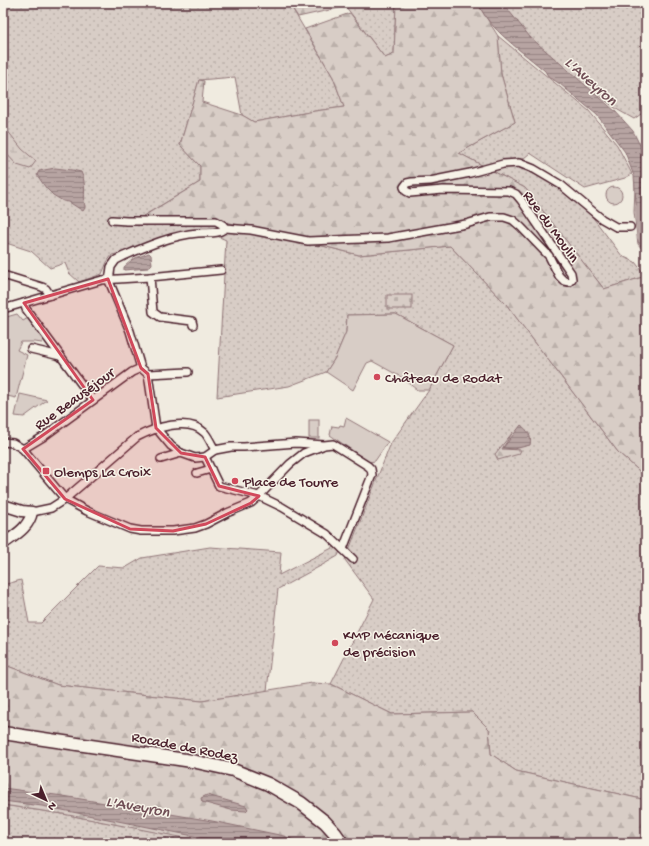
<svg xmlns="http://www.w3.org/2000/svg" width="649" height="846" font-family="'Gochi Hand',sans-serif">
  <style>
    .grass { fill: url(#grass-dots); stroke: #917678 }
    .forest { fill: url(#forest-firs); stroke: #917678 }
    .wetland { fill: url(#wetland-marsh); stroke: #917678 }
    .cemetery { fill: url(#cemetery-stones); stroke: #917678 }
    .green { fill: #d8cdc6; stroke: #917678 }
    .water { fill: url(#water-rules); stroke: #8b6f72 }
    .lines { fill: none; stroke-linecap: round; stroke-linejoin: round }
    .canal { stroke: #b7a4a2; stroke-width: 6 }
    .street-casing { stroke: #4a1f2b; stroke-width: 10 }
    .secondary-casing { stroke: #4a1f2b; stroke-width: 13 }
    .highway-casing { stroke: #4a1f2b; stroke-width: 15 }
    .street { stroke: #f7f3e8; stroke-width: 7 }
    .secondary { stroke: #f7f3e8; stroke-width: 10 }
    .highway { stroke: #f7f3e8; stroke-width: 12 }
    .marked { fill: #d1495b; fill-opacity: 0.2; stroke: #d1495b; stroke-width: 3; stroke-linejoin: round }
    .poi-dot { fill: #d1495b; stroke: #f7f3e8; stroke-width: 1.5 }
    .labels { text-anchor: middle; stroke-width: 3; stroke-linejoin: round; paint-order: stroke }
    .street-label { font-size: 15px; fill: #4a1f2b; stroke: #f7f3e8 }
    .poi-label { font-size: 15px; fill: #4a1f2b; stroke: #f7f3e8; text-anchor: start }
    .water-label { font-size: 16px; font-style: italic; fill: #704e55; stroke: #f7f3e8 }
  </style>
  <defs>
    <pattern id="grass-dots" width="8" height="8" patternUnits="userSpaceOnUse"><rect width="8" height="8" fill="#d8cdc6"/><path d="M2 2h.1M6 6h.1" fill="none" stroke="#bbb0aa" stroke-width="1.8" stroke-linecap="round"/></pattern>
    <pattern id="forest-firs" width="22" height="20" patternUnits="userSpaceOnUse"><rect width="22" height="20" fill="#d8cdc6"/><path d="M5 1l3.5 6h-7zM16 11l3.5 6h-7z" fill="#bbb0aa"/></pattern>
    <pattern id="wetland-marsh" width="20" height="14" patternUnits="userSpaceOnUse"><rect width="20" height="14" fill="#d8cdc6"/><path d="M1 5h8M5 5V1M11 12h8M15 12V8" fill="none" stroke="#bbb0aa"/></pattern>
    <pattern id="cemetery-stones" width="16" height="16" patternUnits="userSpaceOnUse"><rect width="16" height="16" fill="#d8cdc6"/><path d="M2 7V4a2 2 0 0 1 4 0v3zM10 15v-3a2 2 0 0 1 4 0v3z" fill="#bbb0aa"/></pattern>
    <pattern id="water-rules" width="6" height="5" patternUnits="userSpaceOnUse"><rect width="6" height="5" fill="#b7a4a2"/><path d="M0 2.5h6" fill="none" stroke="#978584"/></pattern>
  </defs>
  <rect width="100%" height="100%" fill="#f0ebe0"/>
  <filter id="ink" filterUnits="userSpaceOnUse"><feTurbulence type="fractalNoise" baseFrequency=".025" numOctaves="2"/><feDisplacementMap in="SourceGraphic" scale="8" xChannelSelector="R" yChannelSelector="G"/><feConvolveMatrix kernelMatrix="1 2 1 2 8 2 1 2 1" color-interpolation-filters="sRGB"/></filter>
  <g filter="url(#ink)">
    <g class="grass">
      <path d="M 3,3 L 289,3 L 333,77 L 344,107 L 315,111 L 254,122 L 242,115 L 235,77 L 199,80 L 180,145 L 200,166 L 200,182 L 143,216 L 226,222 L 359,255 L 450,246 L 506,304 L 618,452 L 646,477 L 646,800 L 516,771 L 491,754 L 489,729 L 472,712 L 392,714 L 331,684 L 374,599 L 345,560 L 391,443 L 429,390 L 453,345 L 396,314 L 347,315 L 346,332 L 335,358 L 326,372 L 289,386 L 217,397 L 226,240 L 217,236 L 187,238 L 112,255 L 107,262 L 102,274 L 79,282 L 69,273 L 65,263 L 50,268 L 31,251 L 3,242 Z"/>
      <path d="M 361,3 L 396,3 L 394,54 L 385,58 L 346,7 Z"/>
      <path d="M 477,3 L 646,3 L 646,115 L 641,114 L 634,119 L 618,110 L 477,5 Z"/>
      <path d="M 498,36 L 589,111 L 617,145 L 632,174 L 625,178 L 585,189 L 530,153 L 523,159 L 588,211 L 622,256 L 635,262 L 646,276 L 604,289 L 525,188 L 459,153 L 515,122 L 501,74 Z"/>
      <path d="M 637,142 L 646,145 L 646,254 L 638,244 L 634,212 Z"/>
      <path d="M 336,546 L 340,551 L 338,556 L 326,563 L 278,589 L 267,691 L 202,701 L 58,685 L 5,665 L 3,665 L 3,585 L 21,580 L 29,623 L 41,623 L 98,566 L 125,568 L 142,558 L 210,547 L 281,552 L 279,575 Z"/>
      <path d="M 3,805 L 63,814 L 214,843 L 3,843 Z"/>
    </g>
    <g class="forest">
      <path d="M 289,3 L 361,3 L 298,17 Z"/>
      <path d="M 396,3 L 477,3 L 498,36 L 501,74 L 515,122 L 459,153 L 525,188 L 604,289 L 646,276 L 646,477 L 618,452 L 506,304 L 450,246 L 359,255 L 226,222 L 142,217 L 200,182 L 200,166 L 180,145 L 199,80 L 204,81 L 202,102 L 242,115 L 254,122 L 315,111 L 344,107 L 333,77 L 305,29 L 350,13 L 385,58 L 394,54 Z"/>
      <path d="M 513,432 L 502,449 L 521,450 L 519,454 L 498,460 L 495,454 Z"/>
      <path d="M 3,665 L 5,665 L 58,685 L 202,701 L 312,683 L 331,684 L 392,714 L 472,712 L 489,729 L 491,754 L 516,771 L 646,800 L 646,843 L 291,843 L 185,838 L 63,814 L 3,805 Z"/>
    </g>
    <path class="wetland" d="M 3,125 L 22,149 L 36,161 L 30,169 L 17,165 L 3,150 Z"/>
    <rect class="cemetery" x="387" y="295" width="25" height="14"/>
    <g class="green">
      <circle cx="614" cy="195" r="8"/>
      <path d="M 17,314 L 23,321 L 28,318 L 43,339 L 42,343 L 35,342 L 21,342 L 17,350 L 27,355 L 16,398 L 3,395 L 3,318 Z"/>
      <path d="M 396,314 L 453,345 L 429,390 L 417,390 L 401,377 L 372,361 L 367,363 L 353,390 L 326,372 L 335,358 L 346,332 L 347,315 Z"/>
      <path d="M 20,394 L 47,400 L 24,417 L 15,416 Z"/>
      <path d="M 346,418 L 388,442 L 375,461 L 369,462 L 330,435 L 332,426 L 339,427 L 340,425 L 344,426 Z"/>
      <rect x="309" y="420" width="10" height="18"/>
    </g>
    <g class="water">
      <path d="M 479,3 L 505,3 L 509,11 L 530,37 L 615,111 L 633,131 L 646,158 L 646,252 L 638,242 L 639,234 L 642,233 L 641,218 L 637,215 L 634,176 L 625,152 L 597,115 L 560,84 L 548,76 L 545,71 C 527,55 484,26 479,3 Z"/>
      <path d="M 55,168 L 72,170 L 81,172 C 87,184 83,196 85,208 L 83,211 L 69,202 L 63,201 L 53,195 L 46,188 L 37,175 L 39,171 Z"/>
      <path d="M 149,253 L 151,255 L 152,264 L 148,268 L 124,270 L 124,267 L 133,259 Z"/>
      <path d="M 521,425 C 528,431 532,436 530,445 L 514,449 L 503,448 Z"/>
      <path d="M 3,788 L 63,796 L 212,821 L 284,836 L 301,843 L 229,843 L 42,806 L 3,801 Z"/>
      <path d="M 207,795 L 246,806 L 248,809 L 246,811 L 231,810 L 202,802 L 201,798 Z"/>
    </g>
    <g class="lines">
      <path class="canal" d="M 638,208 L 640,237 L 646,247"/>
      <defs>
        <g id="street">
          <path d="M 112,220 L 127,221 L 216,221 L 223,225 L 225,228"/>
          <path d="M 225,228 L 251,230 L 308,241 L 388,238 L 466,224 L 490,217 L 504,217 L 513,220 L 521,227 L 549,256 L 559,276 L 564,281 L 569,282 L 572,279 L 571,273 L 521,200 L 516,194 L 509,191 L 443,190 L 410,193 L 406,191 L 404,187 L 407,183 L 412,182 L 430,181 L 470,173 L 503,164 L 519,163 L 534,169 L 561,185 L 602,219 L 616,227 L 630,227"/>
          <path d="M 3,275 L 42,287 L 46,289 L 50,295"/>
          <path d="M 150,277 L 153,312 L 160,317 L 192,321 L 193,325"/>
          <path d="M 24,303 L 26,309 L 93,400"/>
          <path d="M 3,309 L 102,280 L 150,277 L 221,270"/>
          <path d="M 31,349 L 60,356"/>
          <path d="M 148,374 L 188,372"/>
          <path d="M 156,428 L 171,446 L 181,453 L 195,458 L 205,457 L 215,450 L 231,447 L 244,447 L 296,443 L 324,445 L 333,444 L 368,466 L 371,469 L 372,475 L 343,549"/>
          <path d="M 156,428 L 148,374 L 141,368 L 130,331 L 109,281 L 111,267 L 116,260 L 124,256 C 147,246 173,235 198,233 C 206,232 219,235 225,228"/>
          <path d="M 3,442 L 13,443 L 23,449 L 65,499 L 87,511 L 130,529 L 141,531 L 173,531 L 195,528 L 206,524 L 227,513 L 251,503 L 259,496 L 282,507 L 327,534 L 353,559"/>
          <path d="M 23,449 L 43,437 L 132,372 L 141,368"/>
          <path d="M 205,457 L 219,486 L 259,496 L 290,464 L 304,453 L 322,446"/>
          <path d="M 161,459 L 181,453"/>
          <path d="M 197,473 L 211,469"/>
          <path d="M 32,512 L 51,508 L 65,499 L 137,437 C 154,428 189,416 205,433 C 209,438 212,445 215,450"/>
        </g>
        <path id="secondary" d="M 3,505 L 22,511 L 32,512 C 29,528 15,535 3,544"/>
        <path id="highway" d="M 3,733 L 192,761 L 233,770 L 268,784 L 301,803 L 325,822 L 335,833 L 342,843"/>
      </defs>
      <use href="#street" class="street-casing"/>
      <use href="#secondary" class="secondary-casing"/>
      <use href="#highway" class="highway-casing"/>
      <use href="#street" class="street"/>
      <use href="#secondary" class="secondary"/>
      <use href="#highway" class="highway"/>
    </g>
  </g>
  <path class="marked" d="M 108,279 L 141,368 L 148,374 L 156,428 L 181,453 L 205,457 L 219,486 L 259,496 L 251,503 L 206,524 L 173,531 L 130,529 L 65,499 L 23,449 L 93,400 L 24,303 Z"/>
  <g class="poi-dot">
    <circle cx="377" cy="377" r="4"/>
    <rect x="42" y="467" width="8" height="8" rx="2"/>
    <circle cx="235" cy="481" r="4"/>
    <circle cx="335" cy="643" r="4"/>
  </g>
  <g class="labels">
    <g class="street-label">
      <text transform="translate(552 226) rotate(54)" y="5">Rue du Moulin</text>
      <text transform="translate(74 398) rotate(-36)" y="5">Rue Beauséjour</text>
      <text transform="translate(185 746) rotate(11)" y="5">Rocade de Rodez</text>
    </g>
    <g class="poi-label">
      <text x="385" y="382">Château de Rodat</text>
      <text x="54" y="476">Olemps La Croix</text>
      <text x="243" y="486">Place de Tourre</text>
      <text x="343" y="639">KMP Mécanique<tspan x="343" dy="17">de précision</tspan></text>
    </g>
    <g class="water-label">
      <text transform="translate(592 80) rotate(42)" y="6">L'Aveyron</text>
      <text transform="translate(138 805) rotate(10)" y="6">L'Aveyron</text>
    </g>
  </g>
  <rect width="649" height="846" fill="none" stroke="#f7f3e8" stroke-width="16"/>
  <rect x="8" y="8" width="633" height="830" fill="none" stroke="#4a1f2b" stroke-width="1.5" filter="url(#ink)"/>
  <g transform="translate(46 800) rotate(136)" stroke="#f7f3e8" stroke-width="3" paint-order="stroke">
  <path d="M0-3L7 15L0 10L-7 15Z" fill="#4a1f2b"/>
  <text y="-6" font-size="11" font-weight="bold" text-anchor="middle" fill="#4a1f2b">N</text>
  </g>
</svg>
